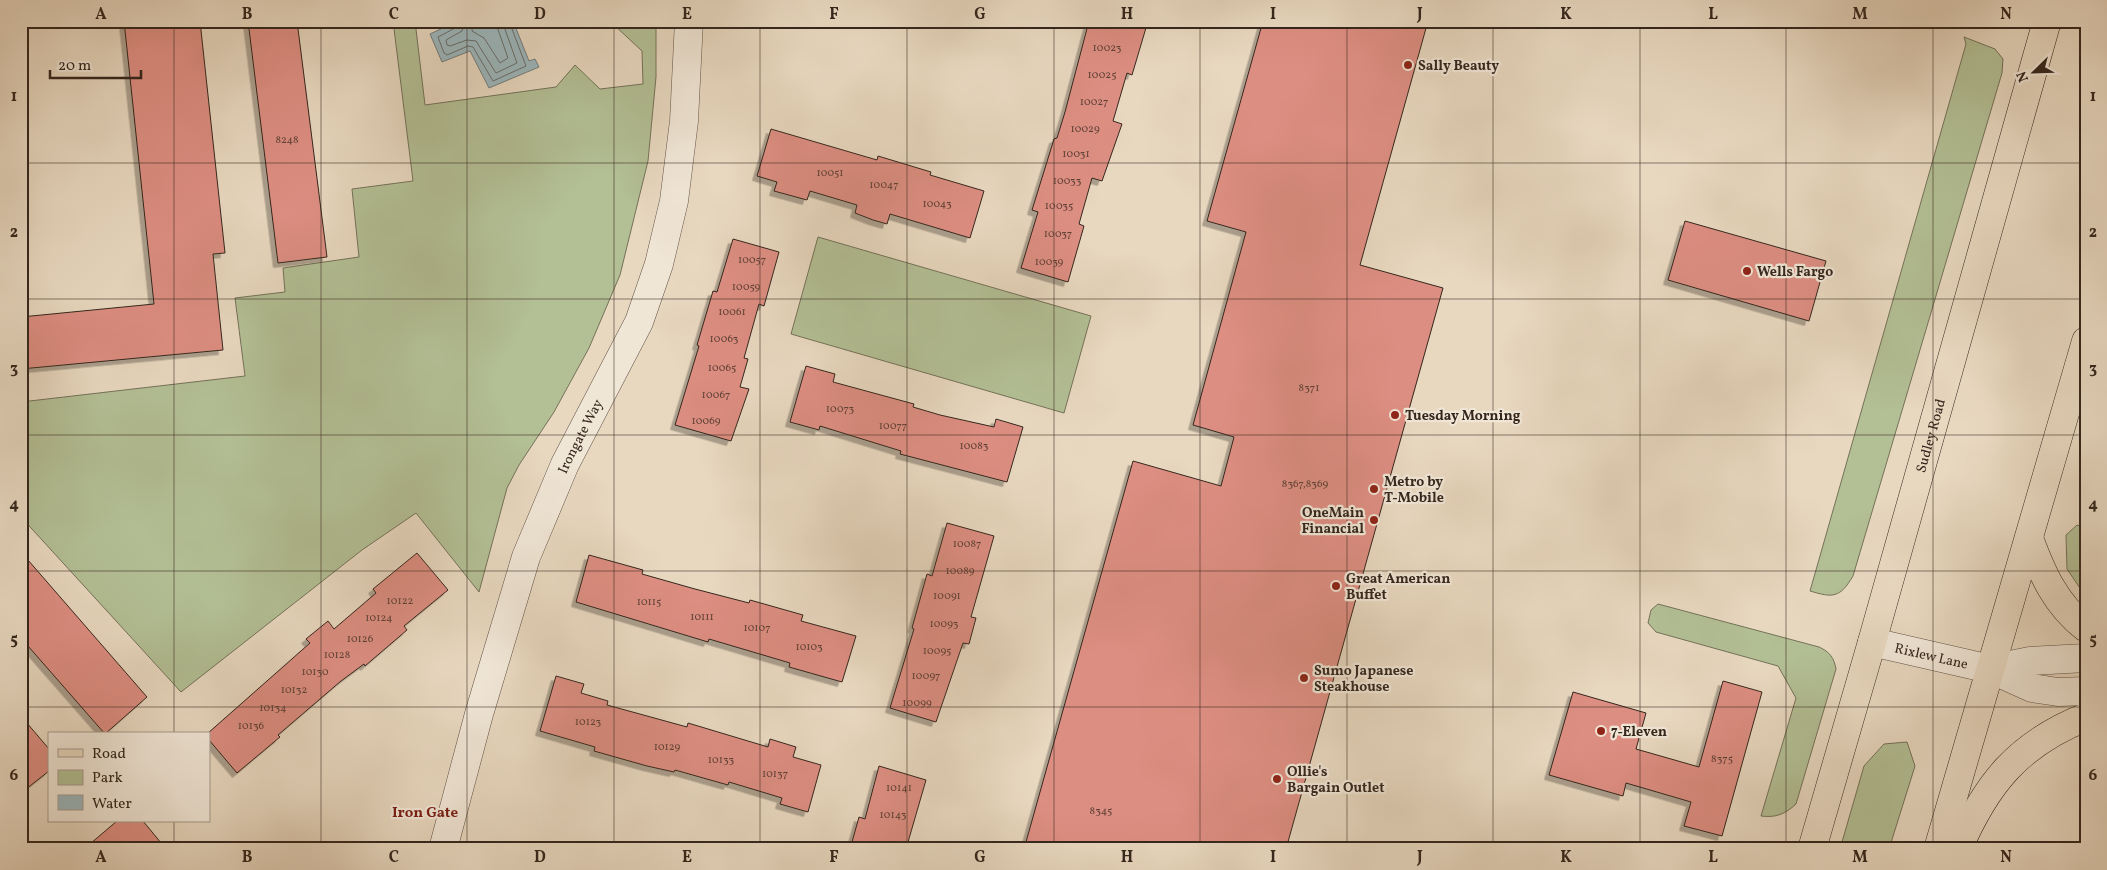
<svg xmlns="http://www.w3.org/2000/svg" width="2107" height="870" font-family="Vollkorn,serif">
  <style>
    .green { fill: #b3bf95; stroke: #747259 }
    .water { fill: #9cb7bd; stroke: #727d7d }
    .lines { fill: none; stroke-linecap: round; stroke-linejoin: round }
    .shore { stroke: #686e6d; stroke-width: 1 }
    .building { fill: #dd8e82; stroke: #34261d; filter: url(#shadow) }
    .minor-casing { stroke: #615246; stroke-width: 29 }
    .tertiary-casing { stroke: #615246; stroke-width: 29 }
    .primary-casing { stroke: #34261d; stroke-width: 29 }
    .minor { stroke: #f0e6d6; stroke-width: 28 }
    .tertiary { stroke: #f0e6d6; stroke-width: 28 }
    .primary { stroke: #e8d8c0; stroke-width: 28 }
    .grid { fill: none; stroke: #34261d; stroke-width: 1; stroke-opacity: 0.55 }
    .poi-dot { fill: #8f2418; stroke: #f0e6d6; stroke-width: 2 }
    .labels { text-anchor: middle; stroke-width: 4.5; stroke-linejoin: round; paint-order: stroke }
    .number-label { font-size: 11px; fill: #5e4036 }
    .poi-label { font-size: 14px; font-weight: bold; fill: #34261d; stroke: #f0e6d6; text-anchor: start }
    .street-label { font-size: 14px; fill: #34261d; stroke: #f0e6d6 }
    .neighbourhood-label { font-size: 15px; font-weight: bold; fill: #7a1f14; stroke: #f0e6d6 }
    .neatline { fill: none; stroke: #34261d; stroke-width: 2 }
    .grid-label { font-size: 16px; text-anchor: middle; font-weight: bold; fill: #34261d }
  </style>
  <defs>
    <filter id="shadow"><feDropShadow dx="-4.5" dy="4.5" stdDeviation="0" flood-color="#0004"/></filter>
  </defs>
  <rect width="100%" height="100%" fill="#e8d8c0"/>
  <filter id="stains"><feTurbulence type="fractalNoise" baseFrequency=".004" numOctaves="4"/><feColorMatrix values="0 0 0 0 .2 0 0 0 0 .09 0 0 0 0 .02 0 0 0 .5 -.17"/></filter>
  <radialGradient id="worn" r=".72"><stop offset=".6" stop-color="#630" stop-opacity="0"/><stop offset="1" stop-color="#630" stop-opacity=".3"/></radialGradient>
  <g class="green">
    <path d="M 393,21 L 415,21 L 425,105 L 556,87 L 575,65 L 600,89 L 643,84 L 642,51 L 613,24 L 616,21 L 656,21 L 656,77 L 648,161 L 620,275 L 589,348 L 554,412 L 519,465 L 507,488 L 479,592 L 416,513 L 362,550 L 181,692 L 21,517 L 21,402 L 245,376 L 235,298 L 285,292 L 283,268 L 359,257 L 352,189 L 413,181 Z"/>
    <path d="M 1964,37 L 1995,49 L 2003,59 L 2002,73 L 1853,576 C 1840,598 1833,598 1810,591 L 1966,44 Z"/>
    <path d="M 818,237 L 1091,316 L 1064,413 L 791,334 Z"/>
    <path d="M 2077,525 L 2086,528 L 2086,597 L 2067,569 L 2066,535 Z"/>
    <path d="M 1658,604 L 1819,647 C 1830,652 1834,658 1836,669 L 1796,804 C 1785,814 1776,818 1761,816 L 1796,698 L 1778,666 L 1656,632 L 1648,623 L 1651,610 Z"/>
    <path d="M 1907,742 L 1915,766 L 1889,849 L 1840,849 L 1864,766 L 1884,744 Z"/>
  </g>
  <path class="water" d="M 458,21 L 513,21 L 529,61 L 535,59 L 539,67 L 489,88 L 470,51 L 442,62 L 430,34 Z"/>
  <g class="lines">
    <g class="shore">
      <path d="M 459,21 L 457,27 L 438,37 L 444,53 L 447,55 L 468,46 L 473,47 L 493,81 L 526,66 L 509,21"/>
      <path d="M 465,21 L 462,31 L 446,40 L 447,45 L 450,46 L 467,40 L 476,41 L 496,73 L 517,63 L 502,21"/>
      <path d="M 473,21 L 472,31 L 484,38 L 500,63 L 508,58 L 495,21"/>
    </g>
  </g>
  <g class="building">
    <path d="M 124,21 L 200,21 L 225,253 L 213,254 L 223,350 L 21,369 L 21,317 L 154,304 Z"/>
    <path d="M 248,21 L 297,21 L 327,257 L 278,263 Z"/>
    <path d="M 1089,21 L 1148,21 L 1132,75 L 1127,73 L 1113,121 L 1122,124 L 1102,181 L 1092,178 L 1079,224 L 1084,226 L 1068,282 L 1021,268 L 1038,212 L 1032,210 L 1054,139 L 1057,138 L 1065,112 Z"/>
    <path d="M 1263,21 L 1428,21 L 1360,265 L 1443,288 L 1286,849 L 1024,849 L 1133,461 L 1221,486 L 1234,437 L 1193,425 L 1246,232 L 1207,221 Z"/>
    <path d="M 771,129 L 877,160 L 878,156 L 931,172 L 930,175 L 984,191 L 970,238 L 890,214 L 887,224 L 873,220 L 855,213 L 857,205 L 810,191 L 807,200 L 774,191 L 777,182 L 757,176 Z"/>
    <path d="M 1685,221 L 1826,261 L 1809,321 L 1668,280 Z"/>
    <path d="M 733,239 L 779,252 L 764,306 L 759,304 L 744,358 L 748,359 L 740,387 L 749,389 L 731,441 L 675,425 L 699,346 L 697,345 L 713,291 L 717,292 Z"/>
    <path d="M 806,366 L 835,374 L 833,382 L 914,404 L 913,407 L 940,415 L 994,427 L 996,419 L 1023,427 L 1007,482 L 900,454 L 901,451 L 820,426 L 819,430 L 790,422 Z"/>
    <path d="M 947,523 L 994,536 L 971,617 L 976,618 L 969,644 L 963,643 L 936,722 L 890,708 L 914,629 L 912,628 L 927,574 L 932,576 Z"/>
    <path d="M 21,552 L 147,697 L 105,734 L 21,638 Z"/>
    <path d="M 417,553 L 448,590 L 404,626 L 407,630 L 365,666 L 364,664 L 341,681 L 278,735 L 280,737 L 237,773 L 209,740 L 207,734 L 310,643 L 306,639 L 328,621 L 334,629 L 376,593 L 373,589 Z"/>
    <path d="M 589,555 L 643,570 L 642,574 L 695,589 L 749,603 L 750,600 L 803,615 L 801,621 L 856,636 L 842,682 L 789,667 L 790,663 L 709,639 L 708,642 L 576,602 Z"/>
    <path d="M 556,676 L 584,684 L 581,693 L 608,701 L 607,705 L 687,727 L 688,723 L 768,747 L 770,739 L 796,747 L 793,757 L 821,765 L 808,812 L 780,804 L 782,798 L 729,782 L 728,785 L 675,770 L 674,772 L 647,766 L 594,751 L 595,747 L 540,731 Z"/>
    <path d="M 1723,681 L 1762,692 L 1722,836 L 1684,826 L 1691,802 L 1626,783 L 1623,796 L 1549,775 L 1573,692 L 1646,713 L 1636,749 L 1699,767 Z"/>
    <path d="M 21,716 L 49,749 L 49,771 L 21,793 Z"/>
    <path d="M 879,766 L 926,780 L 906,849 L 850,849 L 859,817 L 865,819 Z"/>
    <path d="M 117,821 L 143,821 L 166,849 L 84,849 Z"/>
  </g>
  <g class="lines">
    <defs>
      <g id="minor">
        <path id="s1" d="M 443,849 L 479,714 L 526,557 L 565,464 L 639,322 L 659,264 L 674,201 L 684,121 L 689,21"/>
      </g>
      <g id="tertiary">
        <path id="s2" d="M 1872,642 L 1990,669 L 2032,688 L 2058,692 L 2086,691"/>
        <path d="M 1990,669 L 2030,661 L 2086,658"/>
      </g>
      <g id="primary">
        <path d="M 2029,538 C 2042,573 2055,604 2086,628"/>
        <path id="s3" d="M 1812,849 L 1872,642 L 2047,21"/>
        <path d="M 1938,849 L 2086,341"/>
        <path d="M 1958,849 C 1986,784 2018,744 2086,717"/>
      </g>
    </defs>
    <use href="#minor" class="minor-casing"/>
    <use href="#tertiary" class="tertiary-casing"/>
    <use href="#primary" class="primary-casing"/>
    <use href="#minor" class="minor"/>
    <use href="#tertiary" class="tertiary"/>
    <use href="#primary" class="primary"/>
  </g>
  <path class="grid" d="M 174,21 L 174,734M 321,21 L 321,849M 467,21 L 467,849M 614,21 L 614,849M 760,21 L 760,849M 907,21 L 907,849M 1054,21 L 1054,849M 1200,21 L 1200,849M 1347,21 L 1347,849M 1493,21 L 1493,849M 1640,21 L 1640,849M 1786,21 L 1786,849M 1933,21 L 1933,849M 21,163 L 2086,163M 21,299 L 2086,299M 21,435 L 2086,435M 21,571 L 2086,571M 21,707 L 2086,707M 174,821 L 174,849"/>
  <g class="poi-dot">
    <circle cx="1408" cy="65" r="5"/>
    <circle cx="1747" cy="271" r="5"/>
    <circle cx="1395" cy="415" r="5"/>
    <circle cx="1374" cy="489" r="5"/>
    <circle cx="1374" cy="520" r="5"/>
    <circle cx="1336" cy="586" r="5"/>
    <circle cx="1304" cy="678" r="5"/>
    <circle cx="1601" cy="731" r="5"/>
    <circle cx="1277" cy="779" r="5"/>
  </g>
  <g class="labels">
    <g class="number-label">
      <text x="1107" y="51">10023</text>
      <text x="1102" y="78">10025</text>
      <text x="1094" y="105">10027</text>
      <text x="1085" y="132">10029</text>
      <text x="287" y="143">8248</text>
      <text x="1076" y="157">10031</text>
      <text x="830" y="176">10051</text>
      <text x="1067" y="184">10033</text>
      <text x="884" y="188">10047</text>
      <text x="937" y="207">10043</text>
      <text x="1059" y="209">10035</text>
      <text x="1058" y="237">10037</text>
      <text x="752" y="263">10057</text>
      <text x="1049" y="265">10039</text>
      <text x="746" y="290">10059</text>
      <text x="732" y="315">10061</text>
      <text x="724" y="342">10063</text>
      <text x="722" y="371">10065</text>
      <text x="1309" y="391">8371</text>
      <text x="716" y="398">10067</text>
      <text x="840" y="412">10073</text>
      <text x="706" y="424">10069</text>
      <text x="893" y="429">10077</text>
      <text x="974" y="449">10083</text>
      <text x="1305" y="487">8367,8369</text>
      <text x="967" y="547">10087</text>
      <text x="960" y="574">10089</text>
      <text x="947" y="599">10091</text>
      <text x="400" y="604">10122</text>
      <text x="649" y="605">10115</text>
      <text x="702" y="620">10111</text>
      <text x="379" y="621">10124</text>
      <text x="944" y="627">10093</text>
      <text x="757" y="631">10107</text>
      <text x="360" y="642">10126</text>
      <text x="809" y="650">10103</text>
      <text x="937" y="654">10095</text>
      <text x="337" y="658">10128</text>
      <text x="315" y="675">10130</text>
      <text x="926" y="679">10097</text>
      <text x="294" y="693">10132</text>
      <text x="917" y="706">10099</text>
      <text x="273" y="711">10134</text>
      <text x="588" y="725">10123</text>
      <text x="251" y="729">10136</text>
      <text x="667" y="750">10129</text>
      <text x="1722" y="762">8375</text>
      <text x="721" y="763">10133</text>
      <text x="775" y="777">10137</text>
      <text x="899" y="791">10141</text>
      <text x="1101" y="814">8345</text>
      <text x="893" y="818">10143</text>
    </g>
    <g class="poi-label">
      <text x="1418" y="70">Sally Beauty</text>
      <text x="1757" y="276">Wells Fargo</text>
      <text x="1405" y="420">Tuesday Morning</text>
      <text x="1384" y="486">Metro by<tspan x="1384" dy="16">T-Mobile</tspan></text>
      <text x="1364" y="517" text-anchor="end">OneMain<tspan x="1364" dy="16">Financial</tspan></text>
      <text x="1346" y="583">Great American<tspan x="1346" dy="16">Buffet</tspan></text>
      <text x="1314" y="675">Sumo Japanese<tspan x="1314" dy="16">Steakhouse</tspan></text>
      <text x="1611" y="736">7-Eleven</text>
      <text x="1287" y="776">Ollie's<tspan x="1287" dy="16">Bargain Outlet</tspan></text>
    </g>
    <g class="street-label">
      <text dy="5" stroke="none"><textPath href="#s3" startOffset="430">Sudley Road</textPath></text>
      <text dy="5" stroke="none"><textPath href="#s1" startOffset="436">Irongate Way</textPath></text>
      <text dy="5" stroke="none"><textPath href="#s2" startOffset="61">Rixlew Lane</textPath></text>
    </g>
    <g class="neighbourhood-label">
      <text x="425" y="817">Iron Gate</text>
    </g>
  </g>
  <rect width="2107" height="870" fill="none" stroke="#e8d8c0" stroke-width="55"/>
  <rect x="48" y="732" width="162" height="90" fill="#f0e6d6" stroke="#a5998c"/>
  <rect x="58" y="749" width="25" height="8" fill="#e8d8c0" stroke="#a5998c"/>
  <text x="92" y="758" font-size="15" fill="#34261d">Road</text>
  <rect x="58" y="770" width="25" height="15" fill="#b3bf95" stroke="#a5998c"/>
  <text x="92" y="782" font-size="15" fill="#34261d">Park</text>
  <rect x="58" y="795" width="25" height="15" fill="#9cb7bd" stroke="#a5998c"/>
  <text x="92" y="808" font-size="15" fill="#34261d">Water</text>
  <g transform="translate(2034 72) rotate(247)" stroke="#f0e6d6" stroke-width="4" paint-order="stroke">
  <path d="M0-4L9 19L0 12L-9 19Z" fill="#34261d"/>
  <text y="-8" font-size="14" font-weight="bold" text-anchor="middle" fill="#34261d">N</text>
  </g>
  <path d="M50 70v8h91v-8" fill="none" stroke="#34261d" stroke-width="2.5"/>
  <text x="58" y="70" font-size="15" fill="#34261d" stroke="#f0e6d6" stroke-width="4" paint-order="stroke">20 m</text>
  <rect x="28" y="28" width="2052" height="814" class="neatline"/>
  <g class="grid-label">
    <text x="101" y="19">A</text>
    <text x="247" y="19">B</text>
    <text x="394" y="19">C</text>
    <text x="540" y="19">D</text>
    <text x="687" y="19">E</text>
    <text x="834" y="19">F</text>
    <text x="980" y="19">G</text>
    <text x="1127" y="19">H</text>
    <text x="1273" y="19">I</text>
    <text x="1420" y="19">J</text>
    <text x="1566" y="19">K</text>
    <text x="1713" y="19">L</text>
    <text x="1860" y="19">M</text>
    <text x="2006" y="19">N</text>
    <text x="14" y="101">1</text>
    <text x="2093" y="101">1</text>
    <text x="14" y="237">2</text>
    <text x="2093" y="237">2</text>
    <text x="14" y="373">3</text>
    <text x="2093" y="373">3</text>
    <text x="14" y="509">4</text>
    <text x="2093" y="509">4</text>
    <text x="14" y="644">5</text>
    <text x="2093" y="644">5</text>
    <text x="14" y="780">6</text>
    <text x="2093" y="780">6</text>
    <text x="101" y="862">A</text>
    <text x="247" y="862">B</text>
    <text x="394" y="862">C</text>
    <text x="540" y="862">D</text>
    <text x="687" y="862">E</text>
    <text x="834" y="862">F</text>
    <text x="980" y="862">G</text>
    <text x="1127" y="862">H</text>
    <text x="1273" y="862">I</text>
    <text x="1420" y="862">J</text>
    <text x="1566" y="862">K</text>
    <text x="1713" y="862">L</text>
    <text x="1860" y="862">M</text>
    <text x="2006" y="862">N</text>
  </g>
  <rect width="100%" height="100%" filter="url(#stains)"/>
  <rect width="100%" height="100%" fill="url(#worn)"/>
</svg>
